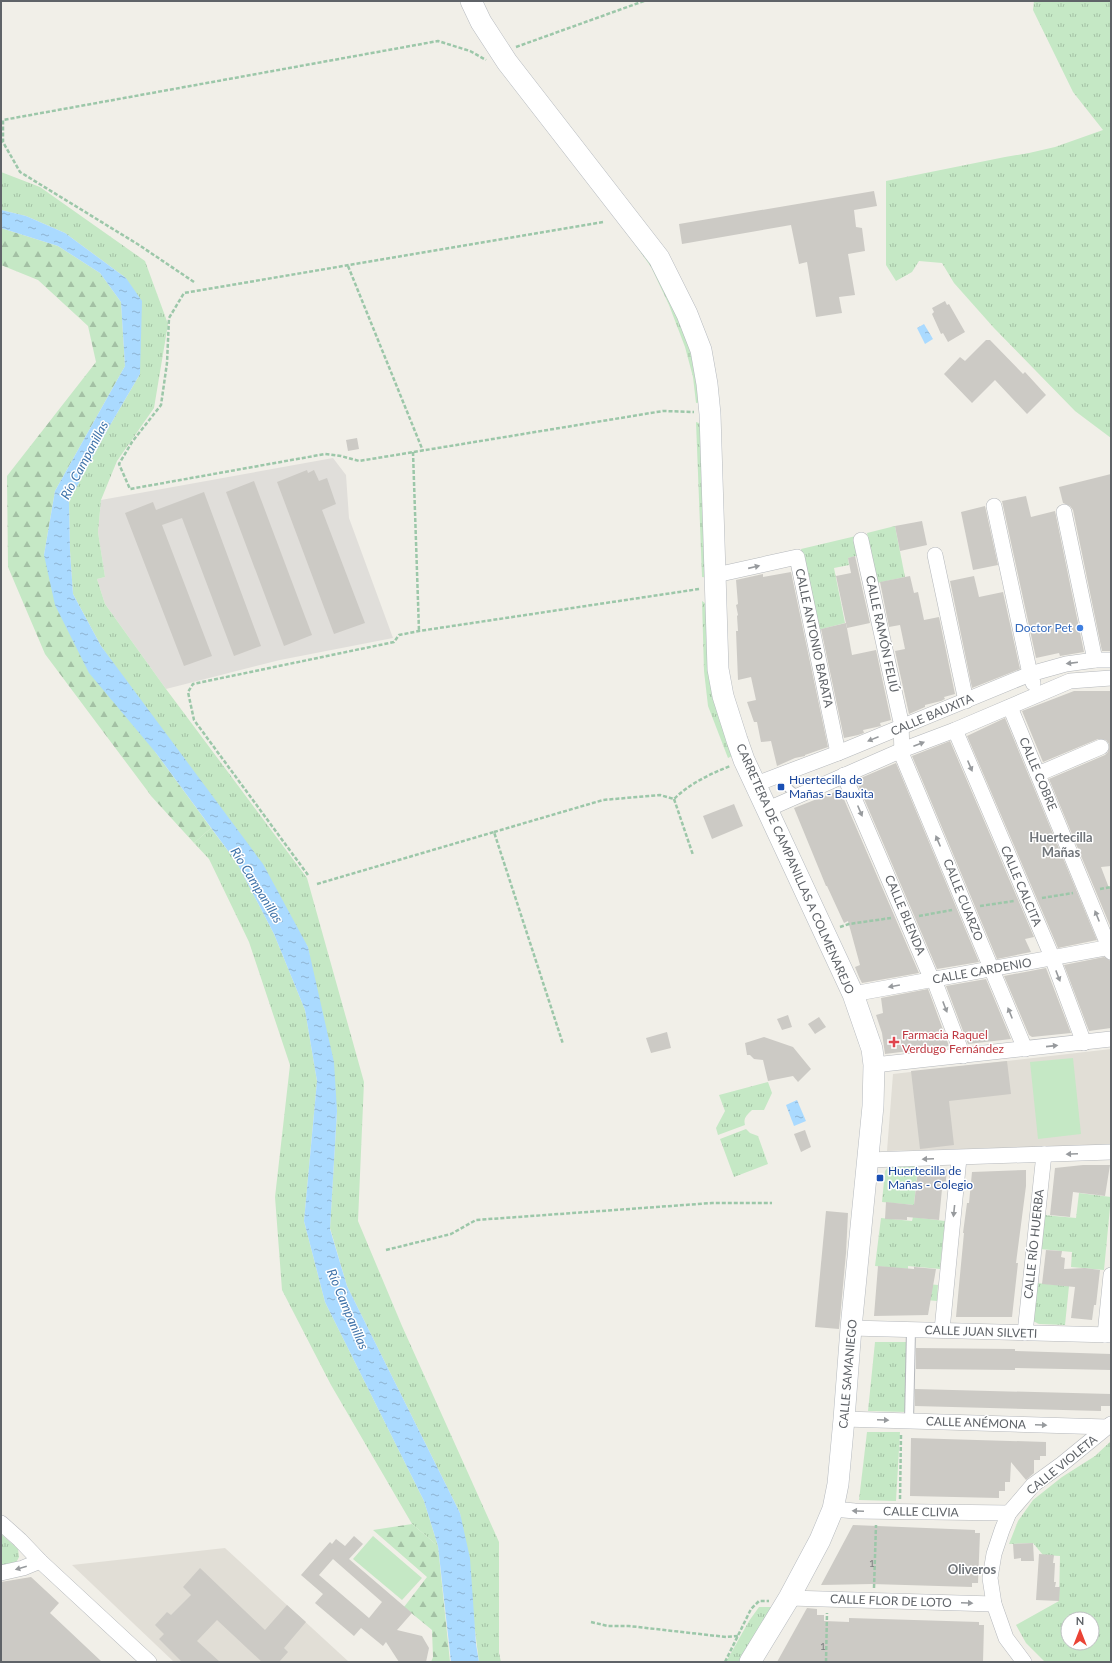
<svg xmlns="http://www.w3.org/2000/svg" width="1112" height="1663" font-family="Lato,sans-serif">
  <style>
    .industrial { fill: #e0deda }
    .education { fill: #e1ded6 }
    .grass { fill: url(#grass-tufts); fill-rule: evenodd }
    .forest { fill: url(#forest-firs) }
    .garden { fill: #c5e8c5 }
    .water { fill: url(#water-ripples) }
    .building { fill: #cccac5; fill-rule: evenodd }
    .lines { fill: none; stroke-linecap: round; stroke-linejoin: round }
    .lane-casing { stroke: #b5b8bc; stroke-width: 10 }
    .street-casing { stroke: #b5b8bc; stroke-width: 16 }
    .secondary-casing { stroke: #b6babf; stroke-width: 22 }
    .path { stroke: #9cc7a9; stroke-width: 2.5; stroke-dasharray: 4 2; stroke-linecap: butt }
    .lane { stroke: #fff; stroke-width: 8 }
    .street { stroke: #fff; stroke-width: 15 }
    .secondary { stroke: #fff; stroke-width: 21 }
    .oneway { fill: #979a9d }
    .shop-dot { fill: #3f7fe0; stroke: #fff; stroke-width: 1.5 }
    .transit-dot { fill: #1a4fb4; stroke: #fff; stroke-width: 1.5 }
    .health-dot { fill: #e0444e; stroke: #fff; stroke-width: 1.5 }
    .labels { text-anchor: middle; stroke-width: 3; stroke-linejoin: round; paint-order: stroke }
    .number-label { font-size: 10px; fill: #7a7d7f }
    .shop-label { font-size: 12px; fill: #366cbe; stroke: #fff; text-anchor: end }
    .street-label { font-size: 12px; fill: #5f6368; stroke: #fff }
    .transit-label { font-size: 12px; fill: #164399; stroke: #fff; text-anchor: start }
    .health-label { font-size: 12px; fill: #be3a42; stroke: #fff; text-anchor: start }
    .water-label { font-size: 13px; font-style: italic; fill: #4174aa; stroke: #fff }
    .neighbourhood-label { font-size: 13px; font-weight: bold; fill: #70757a; stroke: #fff }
  </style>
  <defs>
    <pattern id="grass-tufts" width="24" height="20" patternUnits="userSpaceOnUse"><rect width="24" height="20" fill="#c5e8c5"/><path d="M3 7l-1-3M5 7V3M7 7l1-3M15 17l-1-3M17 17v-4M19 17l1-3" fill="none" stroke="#a3c0a4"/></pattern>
    <pattern id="forest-firs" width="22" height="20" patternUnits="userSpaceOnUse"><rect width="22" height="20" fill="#c5e8c5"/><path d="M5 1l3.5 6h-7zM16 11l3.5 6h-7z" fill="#a3c0a4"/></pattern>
    <pattern id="water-ripples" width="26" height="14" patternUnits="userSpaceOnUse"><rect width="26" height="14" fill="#aadaff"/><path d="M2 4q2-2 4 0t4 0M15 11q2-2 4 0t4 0" fill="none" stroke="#8eb4d2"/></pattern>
  </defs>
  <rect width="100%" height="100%" fill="#f1efe8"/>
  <path class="industrial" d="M 333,458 L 346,475 L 349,518 L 393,638 L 280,660 L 166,689 L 105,604 L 97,579 L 105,577 L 98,532 L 101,500 Z"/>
  <g class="education">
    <path d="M 1111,1049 L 1111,1145 L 887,1151 L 893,1074 Z"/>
    <path d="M 225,1548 L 349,1662 L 174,1662 L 72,1565 Z"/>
  </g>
  <g class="grass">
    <path d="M 1034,1 L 1111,1 L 1111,438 L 1075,411 L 994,328 L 954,283 L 942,263 L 919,261 L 912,272 L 896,281 L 886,265 L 886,181 L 1005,157 L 1029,153 L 1055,147 L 1103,130 L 1073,92 L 1033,10 Z"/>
    <path d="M 499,64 L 654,265 L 692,351 L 702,402 L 696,403 L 693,377 L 685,347 L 669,305 L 651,267 L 615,216 L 497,66 Z"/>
    <path d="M 1,172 L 40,187 L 145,261 L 168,324 L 154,408 L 117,461 L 101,500 L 98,532 L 105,577 L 97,579 L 105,604 L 166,689 L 307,878 L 364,1082 L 358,1221 L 402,1326 L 499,1542 L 499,1653 L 501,1662 L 479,1662 L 460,1513 L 347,1286 L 330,1228 L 337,1111 L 308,947 L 101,646 L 73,594 L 70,551 L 69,501 L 109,427 L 140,374 L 126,278 L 65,233 L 26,216 L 1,210 Z"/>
    <path d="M 696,422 L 702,424 L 709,578 L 702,577 Z"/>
    <path d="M 895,526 L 905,577 L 877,583 L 867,533 Z"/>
    <path d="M 856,536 L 860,555 L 848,558 L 849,565 L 834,568 L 845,623 L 818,630 L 801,549 Z"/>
    <path d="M 702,601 L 709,606 L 734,755 L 728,758 L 708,706 L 704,671 Z"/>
    <path d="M 211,828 L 237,863 L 274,934 L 305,1010 L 317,1081 L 304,1221 L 325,1302 L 424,1501 L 438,1546 L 412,1524 L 331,1385 L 282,1290 L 275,1197 L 290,1065 L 249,942 L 209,859 L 194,843 Z"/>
    <path d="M 768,1082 L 772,1093 L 764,1110 L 752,1110 C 747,1115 743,1118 745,1125 L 718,1135 L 716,1128 L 725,1111 L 719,1095 Z"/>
    <path d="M 746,1129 L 750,1133 L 758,1136 L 768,1164 L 734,1177 L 720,1139 Z"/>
    <path d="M 918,1166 L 914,1205 L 882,1202 L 885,1171 L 888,1167 Z"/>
    <path d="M 1079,1193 L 1111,1197 L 1104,1270 L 1071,1267 L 1072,1252 L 1040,1249 L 1044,1215 L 1076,1218 Z"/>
    <path d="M 913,1217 L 945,1221 L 940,1269 L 908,1266 L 908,1269 L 875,1266 L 881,1218 L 912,1221 Z"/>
    <path d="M 906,1282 L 938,1285 L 937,1301 L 904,1298 Z"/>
    <path d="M 1037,1283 L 1069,1286 L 1065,1325 L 1039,1324 L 1033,1321 Z"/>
    <path d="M 875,1342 L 908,1342 L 907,1412 L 868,1411 Z"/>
    <path d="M 867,1432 L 900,1432 L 896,1501 L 859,1500 Z"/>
    <path d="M 1111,1441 L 1111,1662 L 1045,1662 L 1026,1643 L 1016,1625 L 1059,1601 L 1060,1556 L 1043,1555 L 1033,1543 L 1009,1544 L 1018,1521 L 1033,1500 L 1062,1477 L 1095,1456 ZM 1068,1619 L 1092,1619 L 1092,1643 L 1068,1643 Z"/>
    <path d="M 1,1534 L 18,1549 L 19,1557 L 16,1563 L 1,1565 Z"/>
    <path d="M 759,1607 L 772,1607 L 740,1662 L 726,1662 L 749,1621 Z"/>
  </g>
  <g class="forest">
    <path d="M 1,228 L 58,246 L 100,273 L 121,302 L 125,366 L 55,491 L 44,555 L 156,753 L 211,828 L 194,843 L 152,797 L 45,654 L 8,567 L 7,476 L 96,362 L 88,326 L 38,280 L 1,265 Z"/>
    <path d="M 412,1524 L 438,1546 L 450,1662 L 431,1662 L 433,1657 L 432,1630 L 404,1607 L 427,1577 L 373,1530 Z"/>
  </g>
  <g class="garden">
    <path d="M 1073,1058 L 1081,1134 L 1038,1139 L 1030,1062 Z"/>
    <path d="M 373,1536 L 422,1578 L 402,1600 L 353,1559 Z"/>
  </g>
  <g class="water">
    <path d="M 1,210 L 26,216 L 65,233 L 126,278 L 142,301 L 140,374 L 109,427 L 69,501 L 70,551 L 73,594 L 101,646 L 263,864 L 308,947 L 334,1062 L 337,1111 L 330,1229 L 347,1286 L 460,1513 L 470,1558 L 476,1644 L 479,1662 L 451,1662 L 438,1546 L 424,1501 L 325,1302 L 304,1221 L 317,1081 L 305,1010 L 274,934 L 237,863 L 156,753 L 89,673 L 55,605 L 44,555 L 55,491 L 125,366 L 121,302 L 100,273 L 58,246 L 1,228 Z"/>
    <path d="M 924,324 L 933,339 L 925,344 L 917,328 Z"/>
    <path d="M 797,1100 L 806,1121 L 794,1126 L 786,1105 Z"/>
  </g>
  <g class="building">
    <path d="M 874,191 L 877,206 L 854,210 L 856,227 L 862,228 L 865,251 L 848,254 L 855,295 L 839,297 L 842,313 L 816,317 L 807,262 L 799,264 L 791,225 L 682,244 L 679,224 Z"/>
    <path d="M 945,301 L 947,305 L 949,304 L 965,332 L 948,342 L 943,333 L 941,334 L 932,314 L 934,312 L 932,308 Z"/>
    <path d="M 986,340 L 990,340 L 1023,374 L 1025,372 L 1046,395 L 1027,414 L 995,380 L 972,403 L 944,374 L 960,357 L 965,361 Z"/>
    <path d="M 357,438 L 359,449 L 348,451 L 346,440 Z"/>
    <path d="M 307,470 L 308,473 L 314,470 L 319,481 L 327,478 L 336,504 L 322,510 L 365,623 L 334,634 L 277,482 Z"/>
    <path d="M 1111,474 L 1111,651 L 1102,651 L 1073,510 L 1070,506 L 1063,503 L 1059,487 Z"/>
    <path d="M 254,481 L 312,635 L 284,646 L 226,492 Z"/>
    <path d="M 204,492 L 261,646 L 234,656 L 182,518 L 162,525 L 212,656 L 184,666 L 125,513 L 153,502 L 156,510 Z"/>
    <path d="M 1026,496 L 1031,517 L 1055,511 L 1084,652 L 1060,656 L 1059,653 L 1036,658 L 1002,501 Z"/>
    <path d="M 985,506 L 998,565 L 973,570 L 961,512 Z"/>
    <path d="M 922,521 L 927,545 L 900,551 L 895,526 Z"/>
    <path d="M 855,556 L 870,623 L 847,628 L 836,576 L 851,573 L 848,558 Z"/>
    <path d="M 791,572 L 828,747 L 805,755 L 805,756 L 795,758 L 777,766 L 771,741 L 761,742 L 757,722 L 754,722 L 747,702 L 756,700 L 751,677 L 738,680 L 736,631 L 738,631 L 737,616 L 738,615 L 736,605 L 738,604 L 736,580 L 763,574 L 763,577 Z"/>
    <path d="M 910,576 L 914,593 L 918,592 L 924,620 L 939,617 L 955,694 L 944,697 L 945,699 L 941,701 L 925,705 L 925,707 L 909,714 L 895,651 L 905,649 L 900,625 L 889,627 L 880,582 Z"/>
    <path d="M 974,576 L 979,597 L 1003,592 L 1020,669 L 972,688 L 950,581 Z"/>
    <path d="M 846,623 L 852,655 L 876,650 L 891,720 L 880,723 L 881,726 L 863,730 L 864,733 L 858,735 L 844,738 L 821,629 Z"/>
    <path d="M 1074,691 L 1111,691 L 1111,866 L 1101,867 L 1109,888 L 1111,888 L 1111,928 L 1049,779 L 1105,755 L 1108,752 L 1109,744 L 1106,740 L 1098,739 L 1043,762 L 1022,711 Z"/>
    <path d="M 1005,718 L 1097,940 L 1058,948 L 967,736 Z"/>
    <path d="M 950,741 L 1034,937 L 1025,939 L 1031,952 L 997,959 L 912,756 Z"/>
    <path d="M 896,763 L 979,962 L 937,969 L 856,780 Z"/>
    <path d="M 840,790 L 919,973 L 862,983 L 859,977 L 855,967 L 860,965 L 848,921 L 844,923 L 827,886 L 826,886 L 794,808 Z"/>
    <path d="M 734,804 L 743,826 L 712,839 L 703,816 Z"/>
    <path d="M 1104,957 L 1111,961 L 1111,1028 L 1089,1031 L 1064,965 Z"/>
    <path d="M 1046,968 L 1071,1033 L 1032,1037 L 1029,1035 L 1004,976 Z"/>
    <path d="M 986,979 L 1011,1039 L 968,1044 L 946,986 Z"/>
    <path d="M 928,989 L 949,1046 L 885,1054 L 882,1033 L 876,1015 L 883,1013 L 881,998 Z"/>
    <path d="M 788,1015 L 792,1027 L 782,1030 L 777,1019 Z"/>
    <path d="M 819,1017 L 826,1027 L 815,1034 L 808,1024 Z"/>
    <path d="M 667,1032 L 671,1048 L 651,1053 L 646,1038 Z"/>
    <path d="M 764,1037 L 793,1047 L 811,1069 L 798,1082 L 793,1076 L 768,1081 L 763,1060 L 754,1059 L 750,1055 L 747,1055 L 745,1043 Z"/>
    <path d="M 1007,1061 L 1011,1094 L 949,1101 L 954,1145 L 920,1149 L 911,1071 Z"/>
    <path d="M 805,1130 L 811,1147 L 801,1152 L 794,1134 Z"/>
    <path d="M 1083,1165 L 1110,1165 L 1105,1196 L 1073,1192 L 1070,1217 L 1050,1215 L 1055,1168 Z"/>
    <path d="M 918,1169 L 947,1169 L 945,1189 L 942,1189 L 939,1220 L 907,1217 L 907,1220 L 885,1219 L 886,1202 L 914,1205 Z"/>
    <path d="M 1026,1170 L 1026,1186 L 1016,1263 L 1018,1263 L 1012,1317 L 956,1317 L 964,1233 L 963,1233 L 967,1203 L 969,1203 L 972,1172 Z"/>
    <path d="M 826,1211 L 848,1213 L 846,1253 L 839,1329 L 815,1327 Z"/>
    <path d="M 1046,1250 L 1062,1251 L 1061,1257 L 1065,1258 L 1064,1269 L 1085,1268 L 1100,1270 L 1096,1305 L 1094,1305 L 1092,1320 L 1071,1318 L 1075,1287 L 1042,1284 Z"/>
    <path d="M 878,1266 L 914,1269 L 914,1267 L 936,1269 L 928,1315 L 874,1316 Z"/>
    <path d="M 916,1348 L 1015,1349 L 1015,1351 L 1111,1354 L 1111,1370 L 1015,1368 L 1015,1370 L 916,1369 Z"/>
    <path d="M 915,1389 L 1111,1394 L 1111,1406 L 1101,1406 L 1101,1411 L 915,1406 Z"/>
    <path d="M 911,1438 L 1046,1442 L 1046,1456 L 1040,1456 L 1040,1460 L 1034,1460 L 1034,1473 L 1026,1480 L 1011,1462 L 1010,1482 L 1005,1482 L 1005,1491 L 999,1491 L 999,1498 L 910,1496 Z"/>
    <path d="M 853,1525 L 975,1530 L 975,1533 L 980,1533 L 978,1583 L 972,1583 L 972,1587 L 872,1584 L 821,1585 Z"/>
    <path d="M 354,1536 L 363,1544 L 349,1559 L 412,1613 L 397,1630 L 422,1636 L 429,1648 L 426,1662 L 399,1662 L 386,1642 L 383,1646 L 361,1628 L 354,1636 L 315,1603 L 323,1594 L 301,1575 L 330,1542 L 332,1544 L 336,1539 L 345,1546 ZM 333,1559 L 382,1602 L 369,1618 L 319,1575 Z"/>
    <path d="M 1033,1543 L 1034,1561 L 1021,1561 L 1021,1558 L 1014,1559 L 1013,1544 Z"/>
    <path d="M 1039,1554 L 1054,1555 L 1053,1563 L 1055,1563 L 1054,1582 L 1056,1582 L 1055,1587 L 1060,1587 L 1059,1601 L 1036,1600 Z"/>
    <path d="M 200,1568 L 265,1630 L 287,1605 L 306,1622 L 284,1648 L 288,1652 L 279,1662 L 262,1662 L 217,1620 L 197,1641 L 220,1662 L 182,1662 L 159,1639 L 164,1634 L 155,1625 L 167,1612 L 171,1615 L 191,1595 L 183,1587 Z"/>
    <path d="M 31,1577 L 59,1603 L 50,1613 L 102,1662 L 1,1662 L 1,1582 Z"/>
    <path d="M 807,1608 L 817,1609 L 817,1615 L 824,1615 L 824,1621 L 849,1622 L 849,1618 L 979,1622 L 979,1625 L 984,1625 L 983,1662 L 777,1662 Z"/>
  </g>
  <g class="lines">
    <defs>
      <g id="lane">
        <path d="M 787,772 C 783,784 787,790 799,795"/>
        <path d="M 909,1421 L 911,1330"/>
      </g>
      <g id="street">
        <path d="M 994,506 L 1030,674 L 1033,683"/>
        <path d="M 1064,512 L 1095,660"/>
        <path d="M 861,540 L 901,722 L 902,755 L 1025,1049"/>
        <path d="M 935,555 L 966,701"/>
        <path d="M 716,575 L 797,557 L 838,753"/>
        <path d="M 1010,707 L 1111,952"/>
        <path d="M 955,730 L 1050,952 L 1084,1043"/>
        <path d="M 1038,774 L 1101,747"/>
        <path d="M 844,775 L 929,973 L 936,985 L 963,1056"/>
        <path d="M 756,784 L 838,753 L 1030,674 L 1066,664 L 1095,660 L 1111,660"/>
        <path d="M 768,809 L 902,750 L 955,730 L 1070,681 L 1111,678"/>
        <path d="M 853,994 L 1111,947"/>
        <path d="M 874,1065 L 1111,1039"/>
        <path d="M 868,1160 L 1111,1152"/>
        <path d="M 851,1328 L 1111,1335"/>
        <path d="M 942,1330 L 959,1158"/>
        <path d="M 1025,1333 L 1044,1154"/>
        <path d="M 1105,1335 L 1111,1275"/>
        <path d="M 844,1419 L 1107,1427"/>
        <path d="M 833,1509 L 855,1511 L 1009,1513"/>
        <path d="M 1,1523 L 20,1540 L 40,1561 L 149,1662"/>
        <path d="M 1,1573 L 23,1568 L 40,1561"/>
        <path d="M 789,1598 L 994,1604"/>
        <path d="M 1024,1662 L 1006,1638 L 994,1604 L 990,1578 L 994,1554 L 1002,1530 L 1009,1513 L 1033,1485 L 1062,1464 L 1111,1424"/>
      </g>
      <path id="secondary" d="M 471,1 L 481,22 L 507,62 L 659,258 L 687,314 L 701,350 L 707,384 L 710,414 L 718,669 L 723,696 L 737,740 L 744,760 L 853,994 L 872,1049 L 874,1065 L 873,1106 L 851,1328 L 844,1419 L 838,1484 L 833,1509 L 820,1540 L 789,1598 L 750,1662"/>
    </defs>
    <use href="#lane" class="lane-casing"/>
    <use href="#street" class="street-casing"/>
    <use href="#secondary" class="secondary-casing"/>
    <g class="path">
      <path d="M 516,47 L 644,1"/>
      <path d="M 603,222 L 184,293 L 169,318 L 167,363 L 161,405 L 132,442 L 119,464 L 130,489 L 325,454 L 341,456 L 359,461 L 663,411 L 694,412"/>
      <path d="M 348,266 L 423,451"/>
      <path d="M 194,282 L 139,245 L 20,172 L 3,142 L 3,120 L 438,41 L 470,51 L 486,60"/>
      <path d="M 413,452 L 419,631"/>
      <path d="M 674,799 L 693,855"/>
      <path d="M 494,832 L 603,800 L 660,795 L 674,799 C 689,784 710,774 730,766"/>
      <path d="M 308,875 L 194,720 L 188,692 L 193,684 L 394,642 L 399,635 L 419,631 L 699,589"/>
      <path d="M 317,884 L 494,832 L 563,1044"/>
      <path d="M 1100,889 L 1111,887"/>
      <path d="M 1042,898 L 1073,893"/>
      <path d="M 980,906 L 1014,901"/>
      <path d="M 919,916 L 952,910"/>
      <path d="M 840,927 L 849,924 L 891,918"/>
      <path d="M 386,1250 L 451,1234 L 476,1220 L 712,1203 L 772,1203"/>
      <path d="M 900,1499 L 901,1434"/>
      <path d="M 874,1588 L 876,1525"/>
      <path d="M 591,1622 L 608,1626 L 629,1626 L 726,1637 L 738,1636"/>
      <path d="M 725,1662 L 751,1609 L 759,1601 L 769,1601"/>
      <path d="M 826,1662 L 827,1613"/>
    </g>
    <use href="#lane" class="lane"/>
    <use href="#street" class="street"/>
    <use href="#secondary" class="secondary"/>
  </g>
  <defs><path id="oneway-solid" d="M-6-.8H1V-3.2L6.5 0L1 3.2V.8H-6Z"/></defs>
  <g class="oneway">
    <use href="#oneway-solid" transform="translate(754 567) rotate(-13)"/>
    <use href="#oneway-solid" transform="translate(1072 663) rotate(173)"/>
    <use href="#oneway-solid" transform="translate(873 739) rotate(158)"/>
    <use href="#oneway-solid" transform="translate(919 744) rotate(-21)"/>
    <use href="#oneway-solid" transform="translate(970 766) rotate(67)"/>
    <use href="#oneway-solid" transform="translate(860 811) rotate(67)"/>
    <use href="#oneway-solid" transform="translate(938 841) rotate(-113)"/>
    <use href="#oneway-solid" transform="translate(1097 916) rotate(-112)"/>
    <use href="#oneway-solid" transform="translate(1058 976) rotate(69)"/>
    <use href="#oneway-solid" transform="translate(894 986) rotate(170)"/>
    <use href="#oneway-solid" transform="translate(945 1007) rotate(69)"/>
    <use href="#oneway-solid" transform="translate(1010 1013) rotate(-112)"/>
    <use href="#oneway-solid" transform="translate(1052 1046) rotate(-6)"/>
    <use href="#oneway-solid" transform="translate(1072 1154) rotate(178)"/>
    <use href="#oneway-solid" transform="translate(928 1159) rotate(178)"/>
    <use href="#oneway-solid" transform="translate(954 1211) rotate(96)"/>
    <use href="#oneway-solid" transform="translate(883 1420) rotate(2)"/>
    <use href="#oneway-solid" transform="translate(1041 1425) rotate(2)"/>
    <use href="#oneway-solid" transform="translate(858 1511) rotate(-178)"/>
    <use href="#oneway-solid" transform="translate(21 1568) rotate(164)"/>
    <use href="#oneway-solid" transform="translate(967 1603) rotate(2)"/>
  </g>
  <circle class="shop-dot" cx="1080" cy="628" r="4"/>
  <g class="transit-dot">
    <rect x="777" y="783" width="8" height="8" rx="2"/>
    <rect x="876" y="1174" width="8" height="8" rx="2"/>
  </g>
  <path class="health-dot" d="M892 1036h4v4h4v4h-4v4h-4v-4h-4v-4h4z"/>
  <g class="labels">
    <g class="number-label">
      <text x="872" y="1567">1</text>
      <text x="823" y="1650">1</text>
    </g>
    <g class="shop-label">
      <text x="1072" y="632">Doctor Pet</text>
    </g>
    <g class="street-label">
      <text transform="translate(882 634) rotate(78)" y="4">CALLE RAMÓN FELIÚ</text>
      <text transform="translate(814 638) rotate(78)" y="4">CALLE ANTONIO BARATA</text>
      <text transform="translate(932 715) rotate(-23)" y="4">CALLE BAUXITA</text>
      <text transform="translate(1038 774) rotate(67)" y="4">CALLE COBRE</text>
      <text transform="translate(795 869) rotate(66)" y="4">CARRETERA DE CAMPANILLAS A COLMENAREJO</text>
      <text transform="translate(1021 886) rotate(67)" y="4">CALLE CALCITA</text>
      <text transform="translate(963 900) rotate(68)" y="4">CALLE CUARZO</text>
      <text transform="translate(905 915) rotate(67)" y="4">CALLE BLENDA</text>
      <text transform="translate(982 971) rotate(-10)" y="4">CALLE CARDENIO</text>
      <text transform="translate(1034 1244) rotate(-84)" y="4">CALLE RÍO HUERBA</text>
      <text transform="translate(981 1332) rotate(2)" y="4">CALLE JUAN SILVETI</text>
      <text transform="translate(848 1374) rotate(-85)" y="4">CALLE SAMANIEGO</text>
      <text transform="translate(976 1423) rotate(2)" y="4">CALLE ANÉMONA</text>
      <text transform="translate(1062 1465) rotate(-39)" y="4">CALLE VIOLETA</text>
      <text transform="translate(921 1512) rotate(1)" y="4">CALLE CLIVIA</text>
      <text transform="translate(891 1601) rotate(2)" y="4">CALLE FLOR DE LOTO</text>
    </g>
    <g class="transit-label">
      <text x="789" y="784">Huertecilla de<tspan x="789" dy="14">Mañas - Bauxita</tspan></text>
      <text x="888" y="1175">Huertecilla de<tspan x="888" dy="14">Mañas - Colegio</tspan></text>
    </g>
    <g class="health-label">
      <text x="902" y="1039">Farmacia Raquel<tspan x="902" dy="14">Verdugo Fernández</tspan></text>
    </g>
    <g class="water-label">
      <text transform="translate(84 460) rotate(-62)" y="5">Río Campanillas</text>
      <text transform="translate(257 885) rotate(58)" y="5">Río Campanillas</text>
      <text transform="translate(348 1309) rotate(67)" y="5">Río Campanillas</text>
    </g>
    <g class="neighbourhood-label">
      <text x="1061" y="842">Huertecilla<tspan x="1061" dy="15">Mañas</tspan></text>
      <text x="972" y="1574">Oliveros</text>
    </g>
  </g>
  <rect width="1112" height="1663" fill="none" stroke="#5f6368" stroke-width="4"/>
  <g transform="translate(1080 1631)"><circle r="19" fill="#ffffff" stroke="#bfc1c3"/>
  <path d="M0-3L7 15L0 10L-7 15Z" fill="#ea4335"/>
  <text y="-6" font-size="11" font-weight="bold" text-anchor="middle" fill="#5f6368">N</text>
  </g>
</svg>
